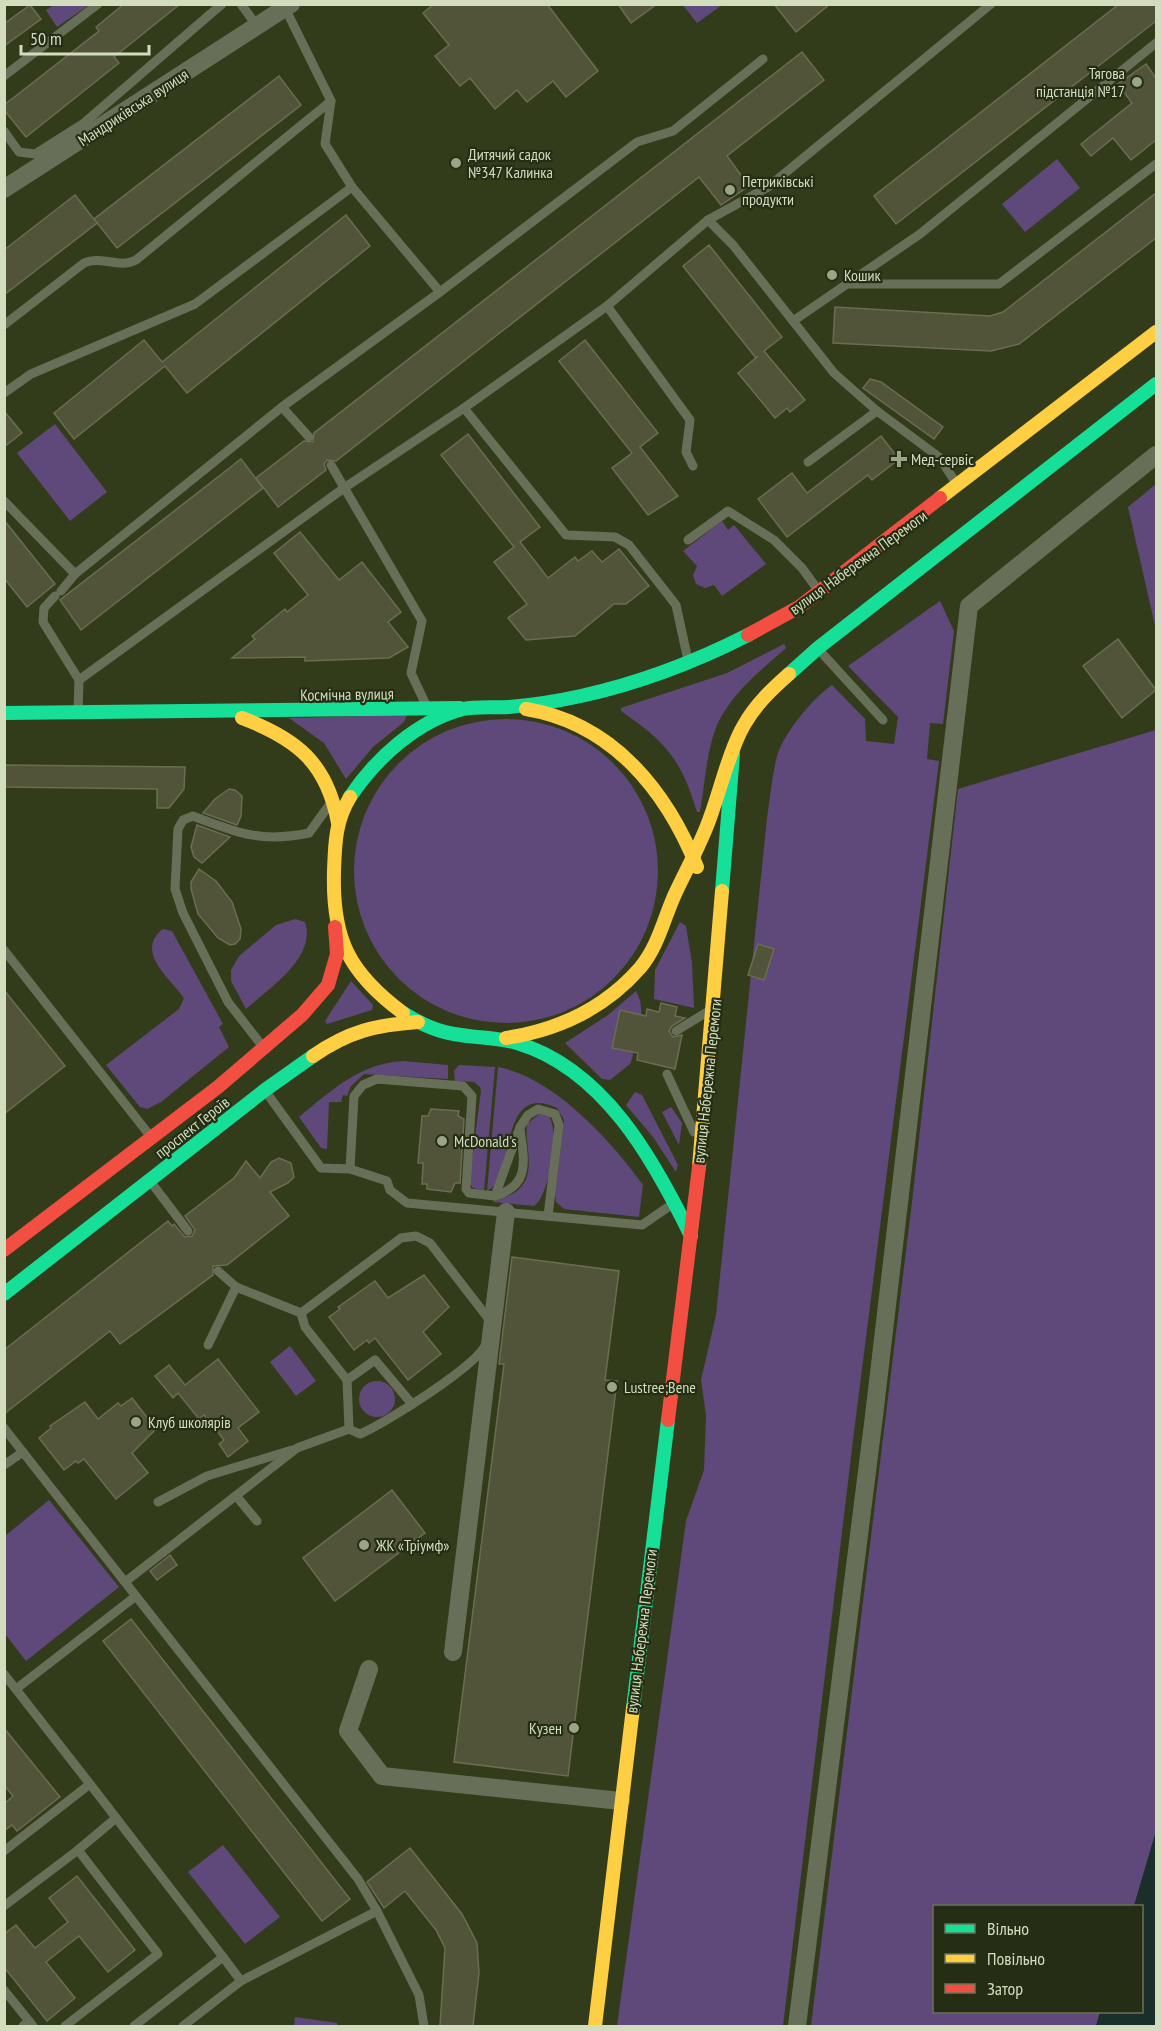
<svg xmlns="http://www.w3.org/2000/svg" width="1161" height="2031" font-family="'PT Sans Narrow',sans-serif">
  <style>
    .green { fill: #5f487a }
    .water { fill: #1a2f29 }
    .building { fill: #525439; stroke: #6a6d51; stroke-width: 1.5 }
    .lines { fill: none; stroke-linecap: round; stroke-linejoin: round }
    .lane { stroke: #686f58; stroke-width: 9 }
    .street { stroke: #686f58; stroke-width: 18 }
    .fast { stroke: #16e098; stroke-width: 14 }
    .slow { stroke: #ffcf43; stroke-width: 14 }
    .jam { stroke: #f24e42; stroke-width: 14 }
    .poi-dot { fill: #9aa585; stroke: #252d14; stroke-width: 2 }
    .labels { text-anchor: middle; stroke-width: 4.5; stroke-linejoin: round; paint-order: stroke }
    .poi-label { font-size: 16px; fill: #d2ddbe; stroke: #252d14; text-anchor: start }
    .street-label { font-size: 16px; fill: #d2ddbe; stroke: #252d14 }
  </style>
  <rect width="100%" height="100%" fill="#333c1a"/>
  <g class="green">
    <path d="M 54,5 L 54,4 L 89,5 L 57,27 L 46,10 Z"/>
    <path d="M 683,5 L 722,5 L 697,23 Z"/>
    <path d="M 1057,159 L 1080,188 L 1025,232 L 1002,204 Z"/>
    <path d="M 55,424 L 107,492 L 70,521 L 17,453 Z"/>
    <path d="M 1156,484 L 1156,630 L 1128,507 Z"/>
    <path d="M 722,521 L 728,530 L 734,525 L 766,564 L 722,596 L 714,585 L 705,588 L 696,584 L 693,575 L 697,566 L 683,551 Z"/>
    <path d="M 940,601 L 954,631 L 943,724 L 930,723 L 927,759 L 939,761 L 853,1440 L 783,2026 L 617,2026 L 686,1521 L 704,1470 L 706,1415 L 701,1380 L 716,1315 L 767,818 C 770,798 772,776 777,756 C 784,733 812,699 832,685 L 865,719 L 866,741 L 894,744 L 898,717 L 848,666 Z"/>
    <path d="M 784,644 L 786,648 C 761,670 731,694 717,725 C 706,752 705,784 700,812 L 697,812 C 681,759 666,742 621,711 L 621,708 L 727,673 Z"/>
    <path d="M 407,715 L 404,722 L 373,747 L 346,779 L 324,743 L 289,718 Z"/>
    <circle cx="506" cy="871" r="152"/>
    <path d="M 1156,730 L 1156,1831 L 1134,1906 L 934,1906 L 934,2012 L 1100,2012 L 1096,2026 L 811,2026 L 912,1202 L 958,789 Z"/>
    <path d="M 295,919 L 305,922 C 317,958 268,989 246,1009 L 231,981 L 231,970 L 239,956 L 276,925 Z"/>
    <path d="M 680,922 L 686,926 L 692,963 L 694,1008 L 654,999 L 655,970 Z"/>
    <path d="M 163,929 L 172,931 L 223,1024 L 219,1027 L 229,1047 L 161,1102 L 147,1109 L 140,1107 L 106,1065 L 179,1009 L 184,998 C 170,978 134,951 163,929 Z"/>
    <path d="M 351,981 L 373,1005 L 372,1010 L 327,1024 L 325,1021 Z"/>
    <path d="M 636,991 C 648,1010 636,1039 632,1059 L 630,1064 L 610,1080 L 602,1079 L 565,1043 L 608,1015 Z"/>
    <path d="M 403,1061 L 448,1065 L 448,1079 L 364,1074 L 351,1086 L 347,1096 L 343,1095 L 341,1102 L 329,1102 L 327,1149 L 321,1148 L 299,1117 C 331,1091 360,1063 403,1061 Z"/>
    <path d="M 459,1065 L 495,1067 L 484,1191 L 473,1188 L 469,1182 L 481,1091 L 480,1087 L 474,1082 L 455,1081 L 454,1071 Z"/>
    <path d="M 498,1067 C 553,1077 611,1140 643,1185 L 639,1217 L 564,1209 L 556,1202 L 555,1194 L 564,1120 L 557,1108 C 497,1080 516,1181 487,1191 Z"/>
    <path d="M 635,1092 L 642,1095 L 678,1165 L 676,1172 L 653,1137 L 626,1105 Z"/>
    <path d="M 671,1107 L 682,1123 L 679,1145 L 662,1112 Z"/>
    <path d="M 539,1114 L 549,1117 C 560,1130 549,1197 534,1206 L 493,1202 C 501,1198 512,1196 519,1189 C 537,1173 524,1144 527,1124 Z"/>
    <path d="M 290,1346 L 316,1381 L 296,1396 L 270,1362 Z"/>
    <circle cx="377" cy="1399" r="18"/>
    <path d="M 49,1500 L 119,1587 L 26,1661 L 5,1634 L 5,1536 Z"/>
    <path d="M 223,1845 L 280,1917 L 245,1944 L 188,1872 Z"/>
    <path d="M 295,2017 L 337,2023 L 337,2026 L 294,2026 Z"/>
  </g>
  <path class="water" d="M 1156,1831 L 1156,2026 L 1096,2026 L 1100,2012 L 1142,2012 L 1142,1906 L 1134,1906 Z"/>
  <g class="building">
    <path d="M 124,4 L 180,4 L 114,57 L 119,63 L 26,137 L 4,110 L 4,105 L 99,31 L 96,27 Z"/>
    <path d="M 434,4 L 547,4 L 598,71 L 566,97 L 553,81 L 527,102 L 517,90 L 495,109 L 470,78 L 460,86 L 435,56 L 449,45 L 423,13 Z"/>
    <path d="M 618,4 L 657,4 L 631,23 Z"/>
    <path d="M 774,4 L 830,4 L 796,32 Z"/>
    <path d="M 1119,4 L 1156,4 L 1156,21 L 896,224 L 874,196 Z"/>
    <path d="M 30,5 L 41,19 L 4,46 L 4,24 Z"/>
    <path d="M 802,52 L 824,80 L 727,156 L 749,186 L 721,205 L 699,177 L 336,461 L 327,460 L 324,464 L 326,470 L 278,507 L 256,478 L 304,441 L 313,442 L 314,433 Z"/>
    <path d="M 1146,64 L 1156,78 L 1156,140 L 1131,160 L 1113,138 L 1091,156 L 1081,144 L 1132,103 L 1118,84 Z"/>
    <path d="M 279,76 L 301,105 L 117,248 L 94,219 Z"/>
    <path d="M 1156,193 L 1156,238 L 1019,344 L 991,351 L 833,343 L 835,307 L 990,316 L 1003,312 Z"/>
    <path d="M 75,195 L 97,223 L 4,295 L 4,250 Z"/>
    <path d="M 346,215 L 370,246 L 187,393 L 165,366 L 74,439 L 54,413 L 144,340 L 162,362 Z"/>
    <path d="M 709,245 L 782,337 L 764,351 L 805,400 L 790,412 L 787,408 L 775,418 L 738,373 L 758,356 L 756,358 L 683,266 Z"/>
    <path d="M 585,340 L 658,433 L 640,447 L 678,496 L 648,515 L 612,468 L 632,453 L 559,361 Z"/>
    <path d="M 870,379 L 881,382 L 943,427 L 934,439 L 863,388 Z"/>
    <path d="M 4,411 L 22,433 L 4,447 Z"/>
    <path d="M 468,434 L 540,527 L 520,542 L 548,578 L 575,557 L 578,561 L 592,551 L 602,562 L 619,549 L 649,586 L 626,604 L 614,604 L 575,636 L 526,640 L 508,618 L 527,604 L 494,562 L 514,547 L 441,455 Z"/>
    <path d="M 881,436 L 899,459 L 872,480 L 868,475 L 787,537 L 758,499 L 792,473 L 807,493 Z"/>
    <path d="M 241,459 L 263,488 L 81,630 L 60,600 Z"/>
    <path d="M 4,520 L 55,584 L 27,607 L 4,578 Z"/>
    <path d="M 300,532 L 339,580 L 362,562 L 401,612 L 388,622 L 408,647 L 389,658 L 305,661 L 305,657 L 232,658 L 255,639 L 252,636 L 285,609 L 287,612 L 308,595 L 274,553 Z"/>
    <path d="M 1118,639 L 1156,690 L 1122,718 L 1083,666 Z"/>
    <path d="M 4,765 L 185,767 L 184,789 L 169,808 L 157,808 L 157,789 L 4,787 Z"/>
    <path d="M 229,789 L 235,790 L 242,796 L 241,816 L 237,825 L 203,813 L 215,799 Z"/>
    <path d="M 197,825 L 230,837 L 202,863 L 194,857 L 191,847 Z"/>
    <path d="M 199,869 L 216,881 L 232,902 L 241,929 L 240,939 L 235,944 L 230,945 L 218,938 L 198,914 L 191,889 L 191,882 Z"/>
    <path d="M 758,944 L 774,949 L 764,980 L 748,975 Z"/>
    <path d="M 4,990 L 65,1066 L 4,1114 Z"/>
    <path d="M 661,1003 L 677,1007 L 675,1016 L 685,1018 L 672,1026 L 669,1031 L 673,1037 L 682,1035 L 675,1069 L 637,1060 L 638,1053 L 612,1048 L 620,1010 L 646,1016 L 647,1009 L 659,1012 Z"/>
    <path d="M 431,1109 L 459,1111 L 458,1116 L 464,1119 L 460,1183 L 455,1183 L 451,1192 L 427,1189 L 427,1184 L 422,1184 L 423,1163 L 418,1163 L 422,1116 L 428,1116 Z"/>
    <path d="M 279,1158 L 291,1163 L 294,1177 L 288,1183 L 270,1192 L 289,1216 L 227,1265 L 213,1266 L 213,1275 L 120,1344 L 110,1331 L 4,1414 L 4,1350 L 168,1221 L 172,1226 L 174,1224 L 185,1237 L 192,1236 L 195,1230 L 185,1216 L 234,1178 L 246,1161 L 260,1178 L 271,1162 Z"/>
    <path d="M 512,1257 L 619,1271 L 605,1380 L 617,1381 L 568,1776 L 454,1762 L 504,1364 L 499,1364 Z"/>
    <path d="M 424,1275 L 449,1307 L 423,1332 L 441,1354 L 408,1380 L 375,1338 L 369,1343 L 367,1340 L 354,1350 L 329,1317 L 340,1309 L 338,1307 L 375,1281 L 388,1298 Z"/>
    <path d="M 218,1359 L 259,1412 L 238,1428 L 248,1441 L 228,1457 L 219,1444 L 224,1440 L 204,1415 L 199,1419 L 178,1393 L 173,1398 L 155,1376 L 169,1365 L 185,1385 Z"/>
    <path d="M 132,1398 L 156,1429 L 132,1453 L 148,1473 L 116,1499 L 84,1459 L 78,1463 L 76,1461 L 64,1470 L 39,1438 L 51,1428 L 50,1426 L 85,1402 L 98,1419 L 118,1403 L 121,1406 Z"/>
    <path d="M 392,1490 L 425,1533 L 335,1601 L 303,1558 Z"/>
    <path d="M 170,1555 L 177,1565 L 157,1580 L 150,1571 Z"/>
    <path d="M 131,1619 L 350,1899 L 322,1921 L 103,1641 Z"/>
    <path d="M 4,1728 L 60,1797 L 17,1831 L 12,1825 L 4,1831 L 4,1804 L 13,1796 L 4,1785 Z"/>
    <path d="M 410,1848 L 462,1914 L 477,1943 L 479,1973 L 473,2026 L 440,2026 L 445,1948 L 436,1930 L 405,1891 L 384,1908 L 367,1882 Z"/>
    <path d="M 77,1876 L 135,1950 L 108,1972 L 79,1936 L 46,1962 L 75,1998 L 47,2021 L 4,1967 L 4,1934 L 16,1925 L 35,1948 L 68,1922 L 49,1898 Z"/>
  </g>
  <g class="lines">
    <g class="lane">
      <path d="M 241,4 L 257,26"/>
      <path d="M 285,8 L 331,101 L 325,144 L 352,187"/>
      <path d="M 4,76 L 98,4"/>
      <path d="M 4,131 L 19,152 L 35,154 L 84,123 L 222,4"/>
      <path d="M 708,220 L 733,245 L 834,373 L 877,411 L 939,457 L 956,483"/>
      <path d="M 848,284 L 999,284 L 1156,164"/>
      <path d="M 607,306 L 690,420 L 686,452 L 693,466"/>
      <path d="M 793,321 L 920,234 L 1156,43"/>
      <path d="M 4,325 L 84,263 C 101,255 119,269 136,260 L 331,101"/>
      <path d="M 4,393 L 31,374 L 195,304 L 352,187 L 440,292"/>
      <path d="M 282,407 L 309,437"/>
      <path d="M 464,408 L 566,535 L 615,537 L 629,545 L 676,605 L 688,660"/>
      <path d="M 808,462 L 877,411"/>
      <path d="M 331,465 L 422,621 L 411,673 L 426,705"/>
      <path d="M 4,501 L 75,574"/>
      <path d="M 688,540 L 728,511 L 774,540 L 802,568 L 818,590"/>
      <path d="M 61,591 L 75,574 L 282,407 L 440,292 L 637,142 L 673,131 L 763,59"/>
      <path d="M 55,596 L 44,608 L 43,622 L 79,680"/>
      <path d="M 820,651 L 883,720"/>
      <path d="M 78,711 L 79,680 L 344,488 L 464,408 L 607,306 L 708,220 L 768,187 L 991,4"/>
      <path d="M 4,950 L 151,1137"/>
      <path d="M 676,1031 L 707,1012"/>
      <path d="M 263,1047 L 228,1002 L 183,913 L 175,889 L 178,829 L 183,820 L 193,816 C 238,833 260,843 309,833 L 330,804"/>
      <path d="M 667,1074 L 694,1132"/>
      <path d="M 266,1092 L 321,1168 L 350,1169 L 387,1181 L 390,1190 L 407,1203 L 642,1225 L 671,1205"/>
      <path d="M 350,1169 L 354,1096 L 363,1085 L 377,1079 L 463,1086 L 472,1096 L 466,1189 L 469,1193 L 495,1196 L 520,1127 L 528,1115 L 538,1109 L 555,1114 L 559,1125 L 548,1216"/>
      <path d="M 150,1181 L 188,1231"/>
      <path d="M 495,1196 C 531,1185 524,1160 520,1129"/>
      <path d="M 218,1271 L 236,1287 L 301,1313 L 305,1327 L 347,1380 L 349,1429"/>
      <path d="M 301,1313 L 401,1238 L 416,1236 L 430,1243 L 488,1318 L 489,1322"/>
      <path d="M 208,1345 L 236,1287"/>
      <path d="M 347,1380 L 375,1360 L 412,1404"/>
      <path d="M 4,1428 L 358,1879 L 377,1911 L 241,1981 L 183,2026"/>
      <path d="M 4,1465 L 23,1452"/>
      <path d="M 237,1497 L 257,1521"/>
      <path d="M 158,1502 L 207,1476 L 292,1450"/>
      <path d="M 125,1582 L 297,1448 L 349,1429 L 360,1434 C 384,1424 477,1366 486,1344"/>
      <path d="M 4,1674 L 90,1784 L 4,1851"/>
      <path d="M 16,1689 L 136,1596"/>
      <path d="M 90,1784 L 223,1957 L 134,2026"/>
      <path d="M 78,1850 L 116,1818"/>
      <path d="M 4,1906 L 78,1850 L 158,1954 L 65,2026"/>
      <path d="M 377,1911 L 419,1995 L 424,2026"/>
      <path d="M 223,1957 L 241,1981"/>
      <path d="M 4,1990 L 29,2021"/>
      <path d="M 23,2026 L 29,2021 L 33,2026"/>
    </g>
    <g class="street">
      <path d="M 4,189 L 291,4"/>
      <path d="M 453,1652 L 506,1212"/>
      <path d="M 369,1669 L 348,1731 L 382,1776 L 621,1801"/>
      <path d="M 797,2026 L 874,1416 L 969,606 L 1156,455"/>
    </g>
    <g class="fast">
      <path d="M 789,674 L 818,648 L 1156,384"/>
      <path d="M 4,713 L 460,708"/>
      <path d="M 350,797 C 376,758 417,721 463,709 C 478,706 494,708 509,707 C 533,705 558,701 581,696 C 640,683 695,662 748,635"/>
      <path d="M 722,891 L 733,754"/>
      <path d="M 403,1013 C 419,1023 435,1031 454,1034 C 475,1038 496,1037 517,1043 C 604,1069 654,1160 691,1236"/>
      <path d="M 4,1294 L 265,1090 L 313,1056"/>
      <path d="M 633,1708 L 668,1420"/>
    </g>
    <g class="slow">
      <path d="M 940,498 L 1156,332"/>
      <path d="M 526,709 C 612,723 666,790 697,867"/>
      <path d="M 242,718 C 297,739 327,763 338,823"/>
      <path d="M 350,797 C 335,822 335,844 334,872 C 332,939 349,973 403,1013"/>
      <path d="M 506,1038 C 558,1030 605,1008 640,968 C 658,947 664,918 675,894 C 687,868 702,842 711,815 C 721,787 730,749 744,725 C 756,704 772,689 789,674"/>
      <path d="M 313,1056 C 349,1031 376,1025 418,1022"/>
      <path d="M 699,1167 L 722,891"/>
      <path d="M 595,2026 L 633,1708"/>
    </g>
    <g class="jam">
      <path d="M 748,635 L 799,607 L 940,498"/>
      <path d="M 4,1250 L 218,1087 L 302,1015 L 328,985 L 337,954 L 335,927"/>
      <path d="M 668,1420 L 699,1167"/>
    </g>
  </g>
  <g class="poi-dot">
    <circle cx="1137" cy="82" r="6"/>
    <circle cx="456" cy="163" r="6"/>
    <circle cx="730" cy="190" r="6"/>
    <circle cx="832" cy="275" r="6"/>
    <path d="M896 450h6v6h6v6h-6v6h-6v-6h-6v-6h6z"/>
    <circle cx="442" cy="1141" r="6"/>
    <circle cx="612" cy="1387" r="6"/>
    <circle cx="136" cy="1422" r="6"/>
    <circle cx="364" cy="1545" r="6"/>
    <circle cx="574" cy="1728" r="6"/>
  </g>
  <g class="labels">
    <g class="poi-label">
      <text x="1125" y="79" text-anchor="end">Тягова<tspan x="1125" dy="18">пiдстанцiя №17</tspan></text>
      <text x="468" y="160">Дитячий садок<tspan x="468" dy="18">№347 Калинка</tspan></text>
      <text x="742" y="187">Петриківські<tspan x="742" dy="18">продукти</tspan></text>
      <text x="844" y="281">Кошик</text>
      <text x="911" y="465">Мед-сервіс</text>
      <text x="454" y="1147">McDonald's</text>
      <text x="624" y="1393">Lustree;Bene</text>
      <text x="148" y="1428">Клуб школярів</text>
      <text x="376" y="1551">ЖК «Тріумф»</text>
      <text x="562" y="1734" text-anchor="end">Кузен</text>
    </g>
    <g class="street-label">
      <text transform="translate(133 107) rotate(-33)" y="6">Мандриківська вулиця</text>
      <text transform="translate(858 562) rotate(-36)" y="6">вулиця Набережна Перемоги</text>
      <text transform="translate(347 694) rotate(-1)" y="6">Космічна вулиця</text>
      <text transform="translate(707 1081) rotate(-84)" y="6">вулиця Набережна Перемоги</text>
      <text transform="translate(192 1127) rotate(-38)" y="6">проспект Героїв</text>
      <text transform="translate(641 1631) rotate(-83)" y="6">вулиця Набережна Перемоги</text>
    </g>
  </g>
  <rect width="1161" height="2031" fill="none" stroke="#d2ddbe" stroke-width="12"/>
  <rect x="933" y="1905" width="210" height="108" fill="#252d14" stroke="#6a7358" stroke-width="1.5"/>
  <rect x="945" y="1924" width="30" height="9" fill="#16e098" stroke="#6a7358" stroke-width="1.5"/>
  <text x="987" y="1935" font-size="18" fill="#d2ddbe">Вільно</text>
  <rect x="945" y="1954" width="30" height="9" fill="#ffcf43" stroke="#6a7358" stroke-width="1.5"/>
  <text x="987" y="1965" font-size="18" fill="#d2ddbe">Повільно</text>
  <rect x="945" y="1984" width="30" height="9" fill="#f24e42" stroke="#6a7358" stroke-width="1.5"/>
  <text x="987" y="1995" font-size="18" fill="#d2ddbe">Затор</text>
  <path d="M21 45v9h128v-9" fill="none" stroke="#d2ddbe" stroke-width="3"/>
  <text x="30" y="45" font-size="18" fill="#d2ddbe" stroke="#252d14" stroke-width="4.5" paint-order="stroke">50 m</text>
</svg>
